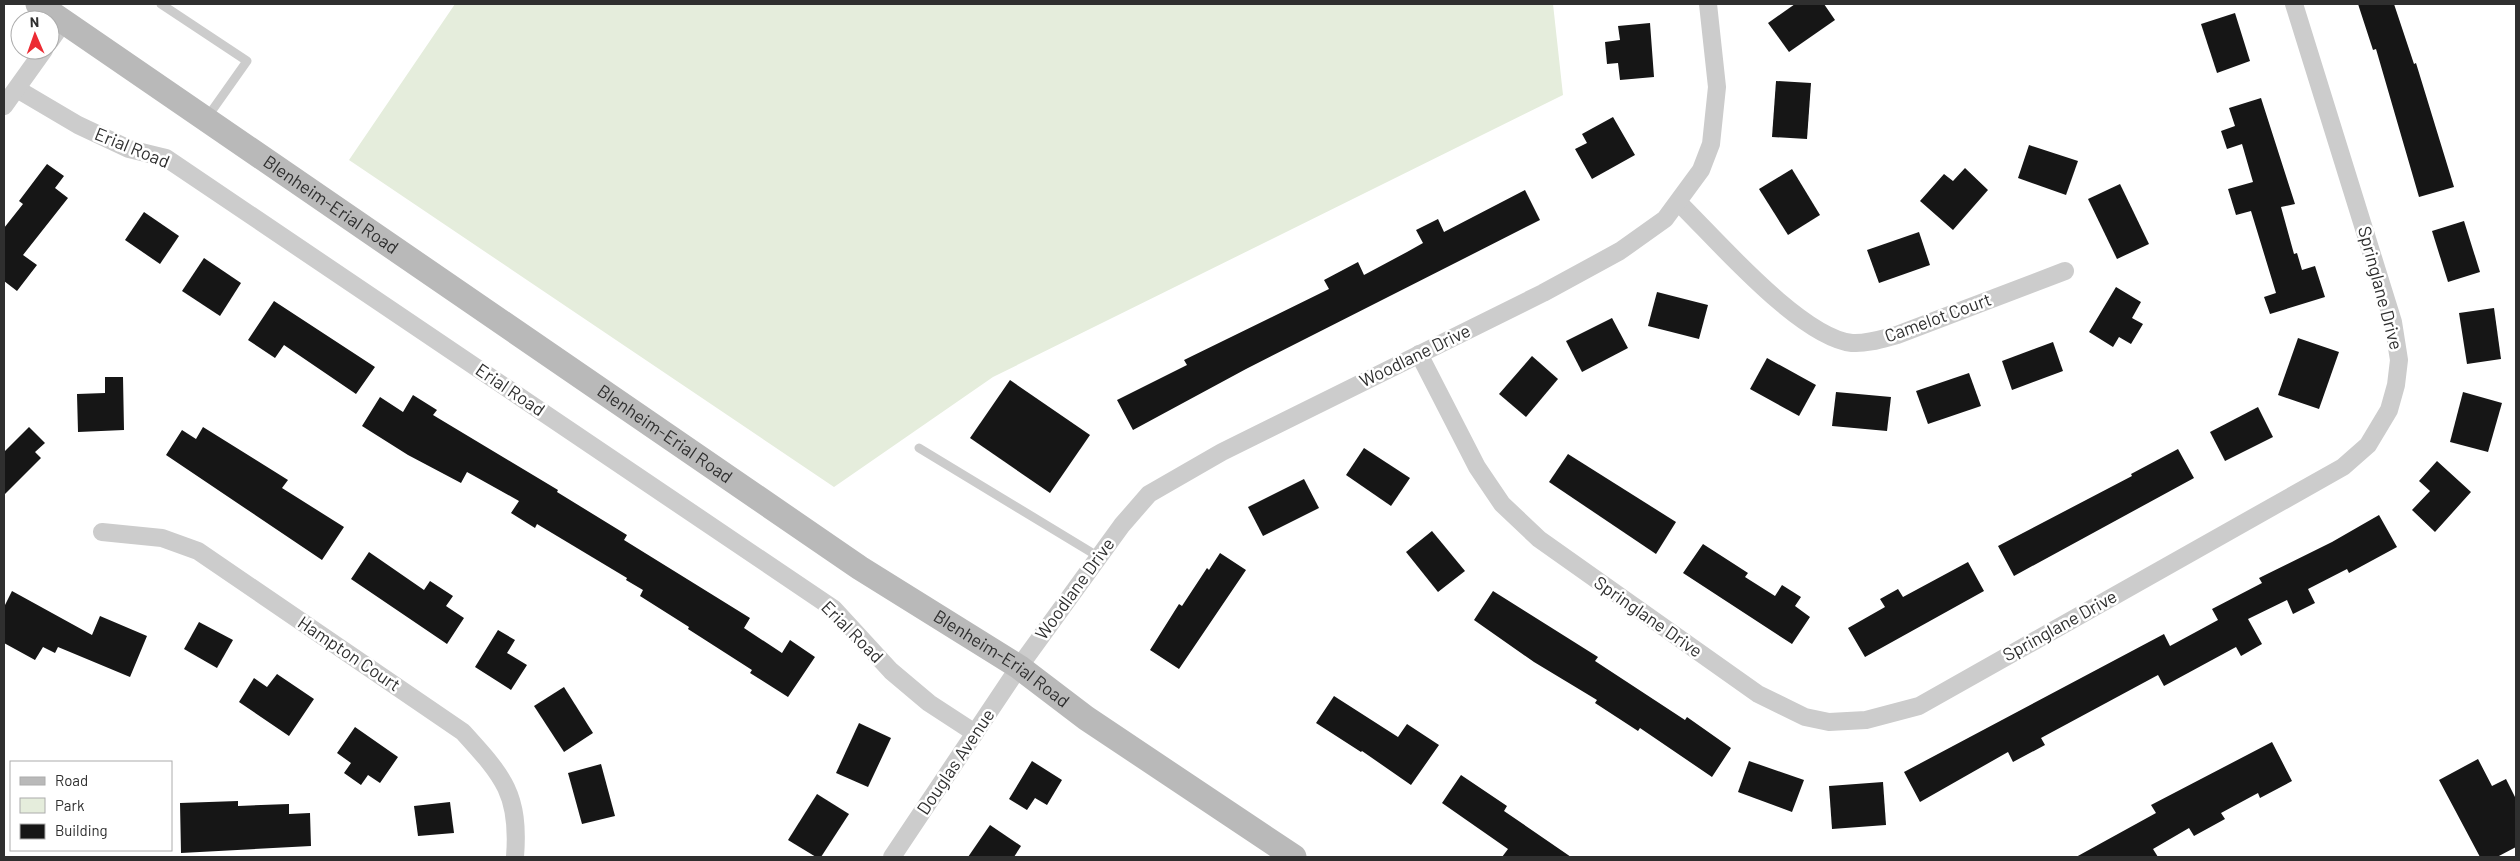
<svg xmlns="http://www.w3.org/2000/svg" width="2520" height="861" font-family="Barlow,sans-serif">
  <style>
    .green { fill: #e5eddc }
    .building { fill: #161616 }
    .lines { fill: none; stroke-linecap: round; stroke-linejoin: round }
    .lane { stroke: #ccc; stroke-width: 9 }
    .street { stroke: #ccc; stroke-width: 18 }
    .secondary { stroke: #b9b9b9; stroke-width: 25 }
    .labels { text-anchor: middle; stroke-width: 5; stroke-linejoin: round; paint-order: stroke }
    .street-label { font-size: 18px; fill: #2f2f2f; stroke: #fff }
  </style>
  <rect width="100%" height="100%" fill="#fff"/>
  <path class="green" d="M 455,4 L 1553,4 L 1563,95 L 993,377 L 834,487 L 349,160 Z"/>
  <g class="building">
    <path d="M 1795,4 L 1824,4 L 1835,20 L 1789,52 L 1768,23 Z"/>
    <path d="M 2358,4 L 2394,4 L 2414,64 L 2416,63 L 2454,187 L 2419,197 L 2376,49 L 2373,50 Z"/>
    <path d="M 2235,13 L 2250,61 L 2217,73 L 2201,24 Z"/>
    <path d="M 1650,23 L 1654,77 L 1620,80 L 1618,63 L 1607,64 L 1605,42 L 1620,40 L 1618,26 Z"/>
    <path d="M 1776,81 L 1811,83 L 1807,139 L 1772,137 Z"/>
    <path d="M 2261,98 L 2295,204 L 2281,207 L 2294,254 L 2297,253 L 2302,270 L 2315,266 L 2325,297 L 2270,314 L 2264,297 L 2276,293 L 2251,211 L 2236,215 L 2228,189 L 2253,182 L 2242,144 L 2227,149 L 2221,131 L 2235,126 L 2229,108 Z"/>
    <path d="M 1613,117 L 1635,155 L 1592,179 L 1575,149 L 1587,143 L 1582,134 Z"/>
    <path d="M 2029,145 L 2078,161 L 2066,195 L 2018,178 Z"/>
    <path d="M 47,164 L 64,176 L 55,188 L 68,198 L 23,255 L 37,265 L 17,291 L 4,281 L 4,228 L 23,204 L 19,201 Z"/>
    <path d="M 1965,168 L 1988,190 L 1953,230 L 1920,201 L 1944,174 L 1953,181 Z"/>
    <path d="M 1792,169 L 1820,215 L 1788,235 L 1759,189 Z"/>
    <path d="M 2120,184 L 2149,244 L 2117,259 L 2088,199 Z"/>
    <path d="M 1525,190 L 1540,220 L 1246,369 L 1133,430 L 1117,400 L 1187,365 L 1184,360 L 1329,289 L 1324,280 L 1358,262 L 1364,275 L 1407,252 L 1423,243 L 1416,230 L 1438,219 L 1444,232 Z"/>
    <path d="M 144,212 L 179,236 L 160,264 L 125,240 Z"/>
    <path d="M 2464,221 L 2480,272 L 2448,282 L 2432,231 Z"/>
    <path d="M 1919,232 L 1930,265 L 1879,283 L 1867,250 Z"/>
    <path d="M 204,258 L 241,283 L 220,316 L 182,291 Z"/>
    <path d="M 2116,287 L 2141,302 L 2132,318 L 2143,324 L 2131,344 L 2119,337 L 2113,347 L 2089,332 Z"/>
    <path d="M 1657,292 L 1708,305 L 1699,339 L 1648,326 Z"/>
    <path d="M 274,301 L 375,367 L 356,394 L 284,345 L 275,358 L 248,340 Z"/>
    <path d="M 2494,308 L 2501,359 L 2467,364 L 2459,313 Z"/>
    <path d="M 1612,318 L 1628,348 L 1582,372 L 1566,341 Z"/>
    <path d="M 2298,338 L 2339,352 L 2319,409 L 2278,395 Z"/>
    <path d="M 2053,342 L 2063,371 L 2012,390 L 2002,361 Z"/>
    <path d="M 1532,356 L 1558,379 L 1526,417 L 1499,394 Z"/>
    <path d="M 1767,358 L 1816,385 L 1799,416 L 1750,389 Z"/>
    <path d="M 1969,373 L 1981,406 L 1928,424 L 1916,391 Z"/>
    <path d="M 105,377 L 123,377 L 124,430 L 78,432 L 77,394 L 105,393 Z"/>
    <path d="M 1010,380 L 1090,435 L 1050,493 L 970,438 Z"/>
    <path d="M 1836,392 L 1891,397 L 1887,431 L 1832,426 Z"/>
    <path d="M 2463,392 L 2502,403 L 2488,452 L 2450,442 Z"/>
    <path d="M 413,395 L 437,410 L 433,415 L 558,490 L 557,492 L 627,535 L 624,540 L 750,618 L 744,628 L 782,653 L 790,640 L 815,657 L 788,697 L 750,673 L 752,670 L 688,629 L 689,627 L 640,596 L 643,590 L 626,580 L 627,578 L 537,524 L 535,528 L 511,513 L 519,501 L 467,472 L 461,483 L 408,455 L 362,426 L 380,397 L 403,412 Z"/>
    <path d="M 2258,407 L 2273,437 L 2225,461 L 2210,432 Z"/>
    <path d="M 29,427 L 45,443 L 35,452 L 41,458 L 4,495 L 4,452 Z"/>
    <path d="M 203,427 L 288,480 L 282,488 L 344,527 L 322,560 L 166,455 L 182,430 L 196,439 Z"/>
    <path d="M 1364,448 L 1410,478 L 1391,506 L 1346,475 Z"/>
    <path d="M 2178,449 L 2194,478 L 2014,576 L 1998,546 L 2132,476 L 2131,474 Z"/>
    <path d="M 1568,454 L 1676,522 L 1656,554 L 1549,482 Z"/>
    <path d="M 2437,461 L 2471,492 L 2435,532 L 2412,510 L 2430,491 L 2419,481 Z"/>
    <path d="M 1304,479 L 1319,508 L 1263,536 L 1248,507 Z"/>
    <path d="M 2379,515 L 2397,547 L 2349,573 L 2347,569 L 2308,589 L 2315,603 L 2293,614 L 2287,600 L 2248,619 L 2262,644 L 2241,656 L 2236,647 L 2164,686 L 2158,675 L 2041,738 L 2045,745 L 2013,762 L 2008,752 L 1920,802 L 1904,772 L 2164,634 L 2170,646 L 2218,620 L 2212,609 L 2262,583 L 2259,578 L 2332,542 Z"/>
    <path d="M 1432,531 L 1465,571 L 1438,592 L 1406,552 Z"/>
    <path d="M 1703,544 L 1748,573 L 1745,577 L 1775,596 L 1782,585 L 1801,597 L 1795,606 L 1810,617 L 1792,644 L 1683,573 Z"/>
    <path d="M 369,552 L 424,590 L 430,581 L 453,596 L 446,606 L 464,618 L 447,644 L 351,579 Z"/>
    <path d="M 1220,553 L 1246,570 L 1179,669 L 1150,650 L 1179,604 L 1182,606 L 1207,568 L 1209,570 Z"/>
    <path d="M 1968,562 L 1984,591 L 1865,657 L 1848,628 L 1885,607 L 1880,599 L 1898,589 L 1903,597 Z"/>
    <path d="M 12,591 L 92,635 L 100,616 L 147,636 L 130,677 L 58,647 L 55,653 L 43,647 L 35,660 L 4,643 L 4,607 Z"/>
    <path d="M 1493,591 L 1598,657 L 1595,661 L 1685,720 L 1687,717 L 1731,748 L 1712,777 L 1640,728 L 1638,731 L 1595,703 L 1597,700 L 1534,662 L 1474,620 Z"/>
    <path d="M 199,622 L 233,640 L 217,668 L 184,649 Z"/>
    <path d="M 498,630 L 515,640 L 507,653 L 527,665 L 511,690 L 475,667 Z"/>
    <path d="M 277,674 L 314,699 L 289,736 L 239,702 L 254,678 L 267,687 Z"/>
    <path d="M 564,687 L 593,733 L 564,752 L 534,706 Z"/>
    <path d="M 1334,696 L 1398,737 L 1407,724 L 1439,745 L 1411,785 L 1362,751 L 1361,752 L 1316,723 Z"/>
    <path d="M 859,723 L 891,738 L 868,787 L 836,773 Z"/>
    <path d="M 355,727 L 398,757 L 380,783 L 368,775 L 361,785 L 344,773 L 351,763 L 337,753 Z"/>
    <path d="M 2272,742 L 2292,781 L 2260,798 L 2258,793 L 2221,813 L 2225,819 L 2194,836 L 2189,828 L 2153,849 L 2158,857 L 2076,857 L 2156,813 L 2151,805 Z"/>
    <path d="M 2478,759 L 2492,786 L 2506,779 L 2516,799 L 2516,847 L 2497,857 L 2480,857 L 2439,780 Z"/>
    <path d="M 1032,761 L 1062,780 L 1047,805 L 1035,798 L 1027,810 L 1009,799 Z"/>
    <path d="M 1749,761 L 1804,780 L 1792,812 L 1738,792 Z"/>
    <path d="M 601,764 L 615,816 L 582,824 L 568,773 Z"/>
    <path d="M 1461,775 L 1507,806 L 1504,811 L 1571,857 L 1502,857 L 1508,849 L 1442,803 Z"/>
    <path d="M 1883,782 L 1886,825 L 1832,829 L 1829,786 Z"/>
    <path d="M 817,794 L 849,814 L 821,857 L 816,857 L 788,840 Z"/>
    <path d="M 238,801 L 238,806 L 289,804 L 289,814 L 310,813 L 311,846 L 181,853 L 180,803 Z"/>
    <path d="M 450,802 L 454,833 L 418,836 L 414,806 Z"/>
    <path d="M 990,825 L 1021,846 L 1014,857 L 968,857 Z"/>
  </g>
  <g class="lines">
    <g class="lane">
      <path d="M 161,4 L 247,61 L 206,119"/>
      <path d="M 919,448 L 1099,557"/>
    </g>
    <g class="street">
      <path d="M 50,41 L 64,21"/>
      <path d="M 17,89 L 78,125 L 129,149 L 166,158 L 834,609 L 891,671 L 929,703 L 975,733"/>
      <path d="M 4,106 L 44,50"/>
      <path d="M 1679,203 C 1717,240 1800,337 1852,343 C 1867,344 1882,339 1897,335 L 2065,271"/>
      <path d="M 1419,354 L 1477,467 L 1502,504 L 1539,539 L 1758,694 L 1805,717 L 1829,722 L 1866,720 L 1919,706 L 2343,467 L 2368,445 L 2389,410 L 2396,385 L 2399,360 L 2393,322 L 2294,4"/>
      <path d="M 102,532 L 162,538 L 198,551 L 463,732 C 503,776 520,794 515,857"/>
      <path d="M 892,857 L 1019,667 L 1122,525 L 1149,494 L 1222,452 L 1543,293 L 1620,251 L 1665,219 L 1701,170 L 1711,144 L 1717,87 L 1708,4"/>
    </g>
    <path class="secondary" id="s1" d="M 38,4 L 860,568 L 1019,667 L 1086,718 L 1294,857"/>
  </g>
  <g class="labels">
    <g class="street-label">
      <text transform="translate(132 148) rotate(22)" y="6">Erial Road</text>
      <text dy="6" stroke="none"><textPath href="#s1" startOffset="355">Blenheim-Erial Road</textPath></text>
      <text transform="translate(2380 288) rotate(75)" y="6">Springlane Drive</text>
      <text transform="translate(1938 318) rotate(-20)" y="6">Camelot Court</text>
      <text transform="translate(1415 356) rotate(-26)" y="6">Woodlane Drive</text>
      <text transform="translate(510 390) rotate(34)" y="6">Erial Road</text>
      <text dy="6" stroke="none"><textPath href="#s1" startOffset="760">Blenheim-Erial Road</textPath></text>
      <text transform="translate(1075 589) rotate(-54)" y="6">Woodlane Drive</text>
      <text transform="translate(1648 617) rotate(35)" y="6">Springlane Drive</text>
      <text transform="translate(2060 626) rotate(-29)" y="6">Springlane Drive</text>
      <text transform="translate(852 632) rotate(45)" y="6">Erial Road</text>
      <text transform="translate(349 654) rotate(34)" y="6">Hampton Court</text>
      <text dy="6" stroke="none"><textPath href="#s1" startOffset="1165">Blenheim-Erial Road</textPath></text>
      <text transform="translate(956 762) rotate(-56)" y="6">Douglas Avenue</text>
    </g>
  </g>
  <rect width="2520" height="861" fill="none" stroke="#2f2f2f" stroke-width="10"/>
  <rect x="10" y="761" width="162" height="90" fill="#ffffff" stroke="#acacac"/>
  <rect x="20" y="777" width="25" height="8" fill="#b9b9b9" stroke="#acacac"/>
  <text x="55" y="786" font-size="15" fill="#2f2f2f">Road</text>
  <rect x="20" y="798" width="25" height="15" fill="#e5eddc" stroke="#acacac"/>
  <text x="55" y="811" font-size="15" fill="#2f2f2f">Park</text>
  <rect x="20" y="824" width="25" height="15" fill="#161616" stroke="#acacac"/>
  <text x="55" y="836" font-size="15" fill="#2f2f2f">Building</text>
  <g transform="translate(35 35) rotate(358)"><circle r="24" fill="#ffffff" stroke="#acacac"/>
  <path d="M0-4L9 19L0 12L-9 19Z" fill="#ec2b33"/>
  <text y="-8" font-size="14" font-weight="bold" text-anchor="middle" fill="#2f2f2f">N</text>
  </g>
</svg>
